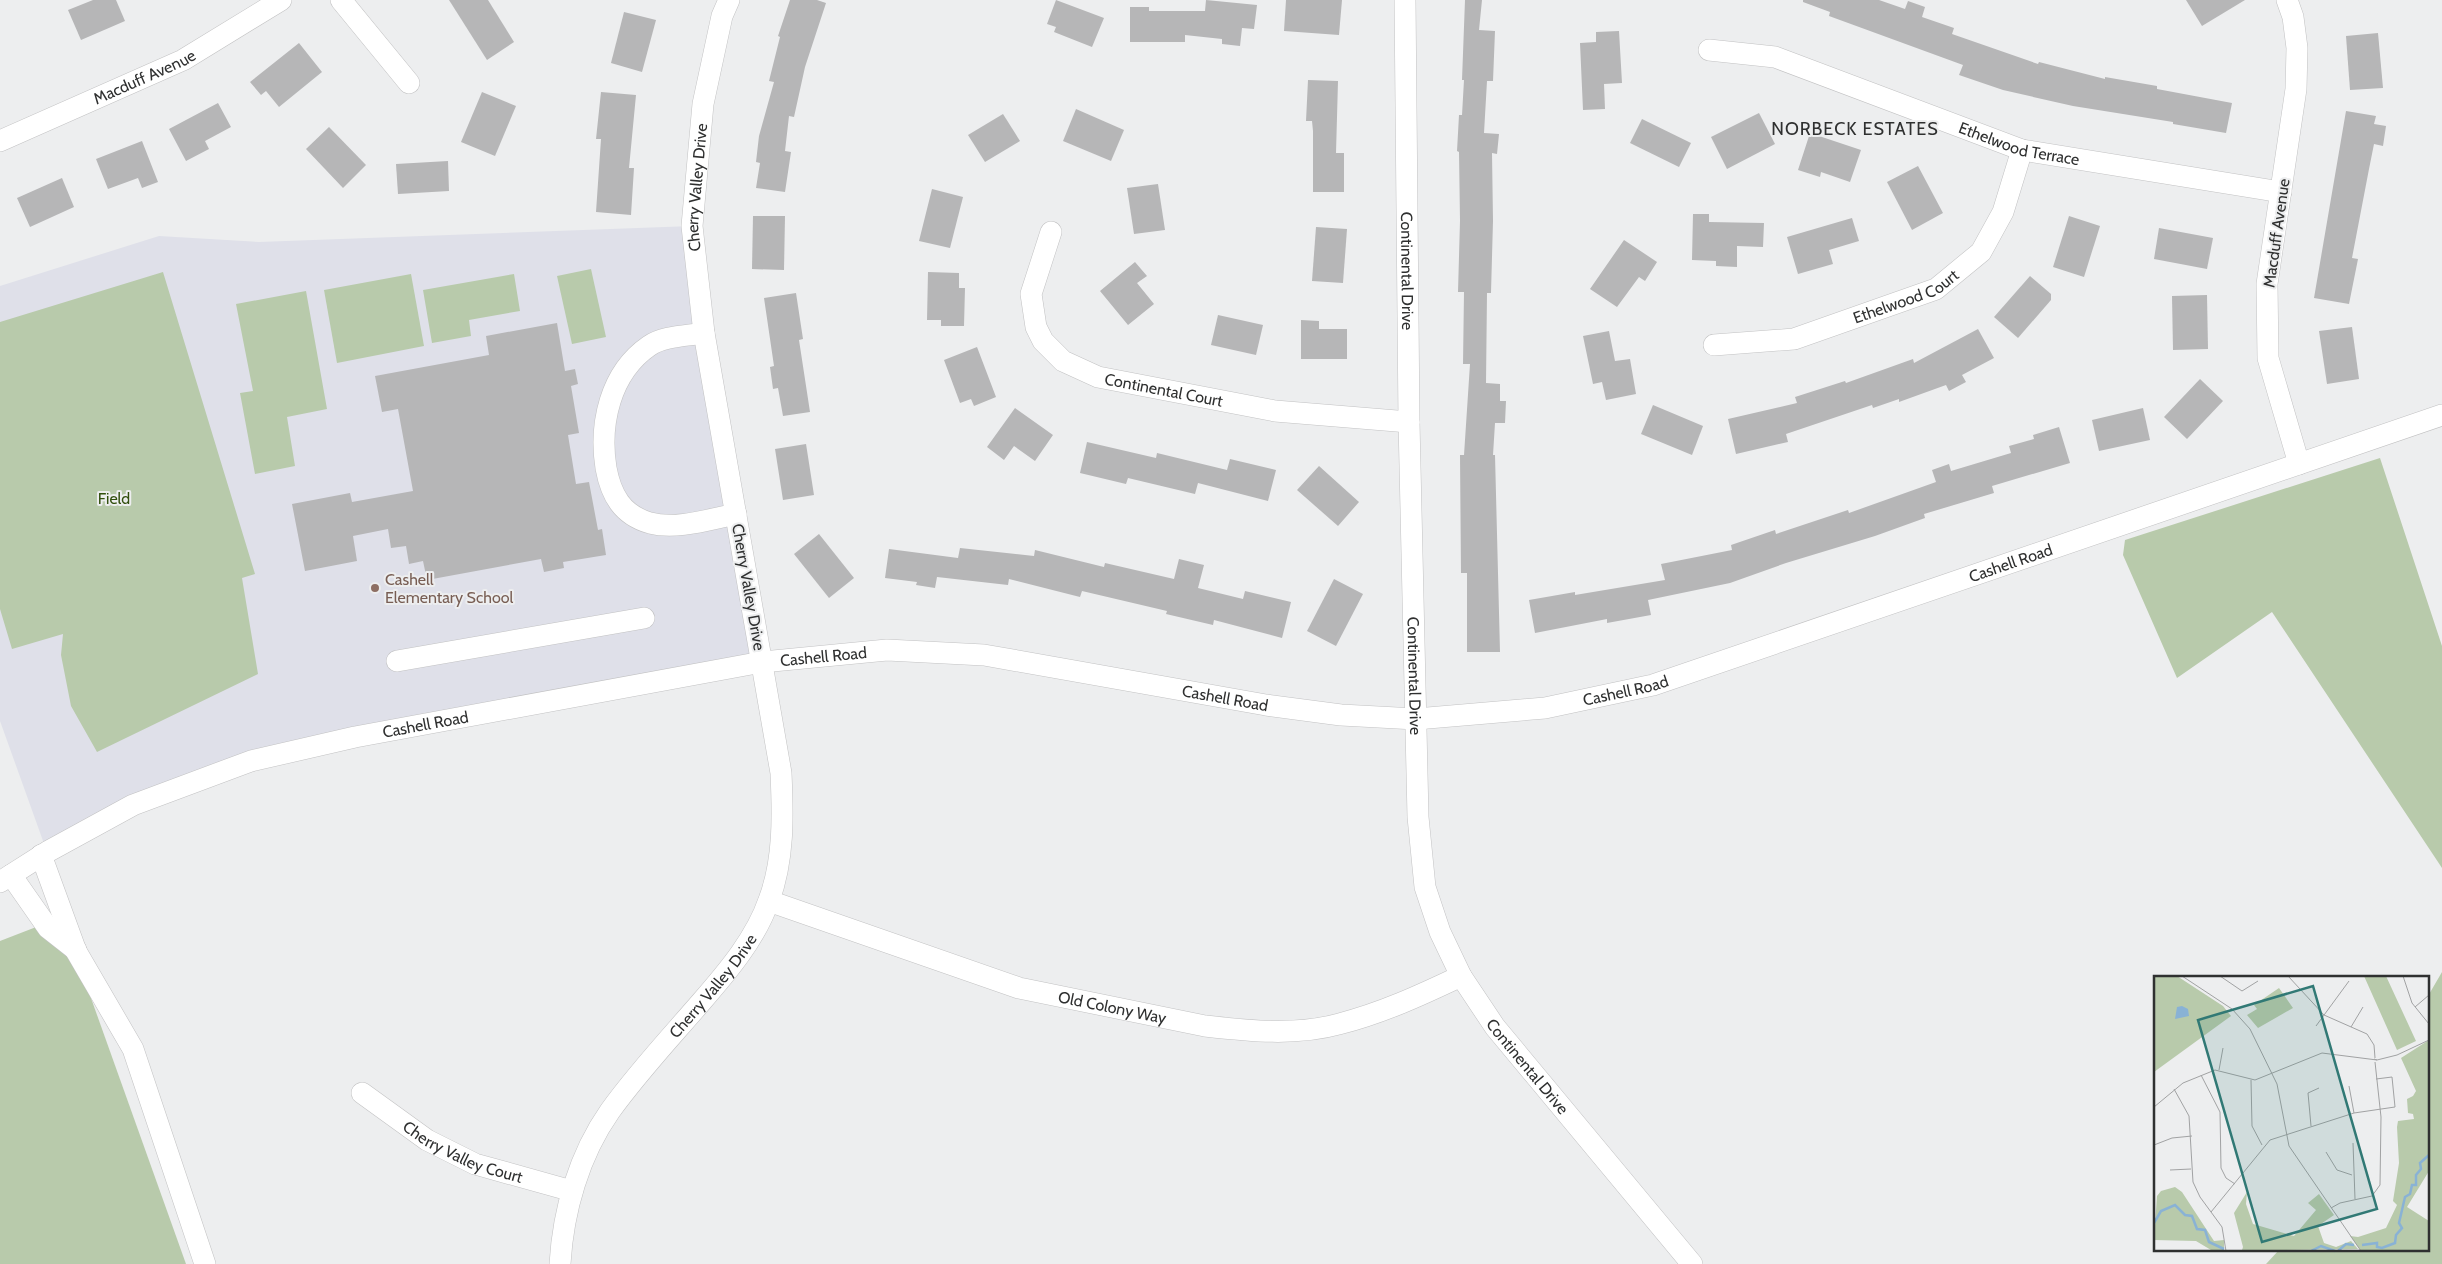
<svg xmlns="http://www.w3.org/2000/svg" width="2442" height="1264" font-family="Cabin,sans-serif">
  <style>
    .built { fill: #dfe0e9 }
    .green { fill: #b8caab }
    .building { fill: #b6b6b7 }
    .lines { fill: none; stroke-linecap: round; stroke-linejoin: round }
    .minor-casing { stroke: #c2c2c3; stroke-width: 22 }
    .minor { stroke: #fff; stroke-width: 21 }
    .education-dot { fill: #8d6e63; stroke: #edeeef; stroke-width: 2 }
    .labels { text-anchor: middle; stroke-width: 4; stroke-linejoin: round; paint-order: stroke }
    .street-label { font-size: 16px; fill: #2f3030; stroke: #edeeef }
    .park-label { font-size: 16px; fill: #32500e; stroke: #edeeef }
    .education-label { font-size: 16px; fill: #785e54; stroke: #edeeef; text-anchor: start }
    .neighbourhood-label { font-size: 18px; letter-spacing: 1px; fill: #2f3030; stroke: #edeeef }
    .inset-river { fill: none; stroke: #89b2d5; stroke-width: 2.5 }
    .inset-road { fill: none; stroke: #a1a2a3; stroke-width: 1 }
    .view { fill: #317975; fill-opacity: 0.15; stroke: #317975; stroke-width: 2.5 }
    .inset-edge { fill: none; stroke: #2f3030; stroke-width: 2.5 }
  </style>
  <rect width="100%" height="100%" fill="#edeeef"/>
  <path class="built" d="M 692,226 L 762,662 L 251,761 L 47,852 L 0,721 L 0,286 L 159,236 L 259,242 Z"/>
  <g class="green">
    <path d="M 591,269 L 606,337 L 572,344 L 557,276 Z"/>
    <path d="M 163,272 L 255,574 L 242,578 L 258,674 L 97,752 L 71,706 L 61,655 L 63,634 L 12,649 L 0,609 L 0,322 Z"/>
    <path d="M 411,274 L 424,346 L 337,363 L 324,290 Z"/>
    <path d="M 514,274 L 520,311 L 469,320 L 471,336 L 432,343 L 423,290 Z"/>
    <path d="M 306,291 L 327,409 L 287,417 L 295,466 L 255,474 L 240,393 L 253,391 L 236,304 Z"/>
    <path d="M 2380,458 L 2442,646 L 2442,868 L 2272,612 L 2177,678 L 2123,555 L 2125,540 Z"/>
    <path d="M 62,917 L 186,1264 L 0,1264 L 0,941 Z"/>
    <path d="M 2442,972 L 2442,1264 L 2266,1264 L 2279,1250 L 2428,1250 L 2428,996 Z"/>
  </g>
  <g class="building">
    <path d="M 93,0 L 116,0 L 125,21 L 81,40 L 68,10 Z"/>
    <path d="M 449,0 L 488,0 L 514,42 L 487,60 Z"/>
    <path d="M 790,0 L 817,0 L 826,3 L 805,67 L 794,117 L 789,116 L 785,151 L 791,152 L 785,192 L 756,188 L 760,163 L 756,162 L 759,136 L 774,82 L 769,81 L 780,37 L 778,36 Z"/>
    <path d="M 1056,0 L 1104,18 L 1092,47 L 1054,32 L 1056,27 L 1047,24 Z"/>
    <path d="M 1206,0 L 1257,5 L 1254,29 L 1242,28 L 1240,46 L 1222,44 L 1222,39 L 1185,35 L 1185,42 L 1130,42 L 1130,7 L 1149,7 L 1149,11 L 1205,11 Z"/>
    <path d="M 1286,0 L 1342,0 L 1339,35 L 1284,31 Z"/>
    <path d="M 1465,0 L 1482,0 L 1479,30 L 1495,31 L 1493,81 L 1487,81 L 1484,133 L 1499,134 L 1497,154 L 1492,153 L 1493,221 L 1491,293 L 1487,293 L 1486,383 L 1500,384 L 1500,401 L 1506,401 L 1505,423 L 1495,423 L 1493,455 L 1495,455 L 1500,652 L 1467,652 L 1467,573 L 1461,573 L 1460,455 L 1464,455 L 1470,364 L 1463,364 L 1464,292 L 1458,292 L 1460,221 L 1459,152 L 1457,151 L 1459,115 L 1462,115 L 1464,80 L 1462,80 Z"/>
    <path d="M 1803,0 L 1879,0 L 1905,9 L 1908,1 L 1925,7 L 1922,17 L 1954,28 L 1952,34 L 2038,64 L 2039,62 L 2105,79 L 2105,77 L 2157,86 L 2157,89 L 2232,103 L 2226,133 L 2173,124 L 2173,122 L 2073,106 L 2003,90 L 1959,75 L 1963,65 L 1829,16 L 1830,12 L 1803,2 Z"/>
    <path d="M 2186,0 L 2245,0 L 2202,26 Z"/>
    <path d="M 624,12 L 656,20 L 642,72 L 611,63 Z"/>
    <path d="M 1619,31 L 1622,83 L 1604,84 L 1605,109 L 1583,110 L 1580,43 L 1596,42 L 1596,32 Z"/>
    <path d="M 2378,33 L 2383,88 L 2350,90 L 2346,36 Z"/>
    <path d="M 299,43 L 322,72 L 279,107 L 266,91 L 261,95 L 250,82 Z"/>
    <path d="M 1308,80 L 1338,81 L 1336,153 L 1344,153 L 1344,192 L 1313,192 L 1313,131 L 1312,121 L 1306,121 Z"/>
    <path d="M 482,92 L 516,106 L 495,156 L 461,142 Z"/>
    <path d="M 601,92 L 636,95 L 629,168 L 634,168 L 631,215 L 596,212 L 601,139 L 596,139 Z"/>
    <path d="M 218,103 L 231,127 L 205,141 L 209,149 L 186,161 L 169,129 Z"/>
    <path d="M 1076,109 L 1124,130 L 1111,161 L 1063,141 Z"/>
    <path d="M 2346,111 L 2376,116 L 2374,124 L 2386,126 L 2383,146 L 2374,144 L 2369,169 L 2352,258 L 2358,259 L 2349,304 L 2314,298 Z"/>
    <path d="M 1759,113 L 1775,144 L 1727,169 L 1711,137 Z"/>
    <path d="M 1003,114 L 1020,141 L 985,162 L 968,135 Z"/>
    <path d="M 1642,119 L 1691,143 L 1679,167 L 1630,143 Z"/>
    <path d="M 329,127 L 366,165 L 343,188 L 306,149 Z"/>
    <path d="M 1810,133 L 1861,150 L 1850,182 L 1821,172 L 1820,177 L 1798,170 Z"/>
    <path d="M 142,141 L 158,182 L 142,188 L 138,178 L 108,189 L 96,159 Z"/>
    <path d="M 448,161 L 449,191 L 398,194 L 396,164 Z"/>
    <path d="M 1918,166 L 1943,213 L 1912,230 L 1887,182 Z"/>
    <path d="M 62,178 L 74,207 L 30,227 L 17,198 Z"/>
    <path d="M 1158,184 L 1165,230 L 1134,234 L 1127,188 Z"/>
    <path d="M 932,189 L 963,197 L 950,248 L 919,241 Z"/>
    <path d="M 1693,214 L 1709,214 L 1709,222 L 1764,223 L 1763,247 L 1737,246 L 1737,267 L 1716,266 L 1716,261 L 1692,260 Z"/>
    <path d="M 753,216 L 785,216 L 784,270 L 752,269 Z"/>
    <path d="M 2069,216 L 2100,226 L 2084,277 L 2053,267 Z"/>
    <path d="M 1852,218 L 1859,241 L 1829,250 L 1833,264 L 1798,274 L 1787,237 Z"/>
    <path d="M 1316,227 L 1347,229 L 1343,283 L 1312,281 Z"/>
    <path d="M 2159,228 L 2213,238 L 2207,269 L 2154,259 Z"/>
    <path d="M 1624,240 L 1657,262 L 1645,281 L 1639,277 L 1617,307 L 1590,289 Z"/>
    <path d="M 1135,262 L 1147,276 L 1137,283 L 1154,304 L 1128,325 L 1100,291 Z"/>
    <path d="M 928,272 L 959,273 L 959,288 L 965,288 L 964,326 L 941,326 L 941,320 L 927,320 Z"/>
    <path d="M 2030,276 L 2051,294 L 2051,300 L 2018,338 L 1994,317 Z"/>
    <path d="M 796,293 L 803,339 L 799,340 L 810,412 L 783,416 L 778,388 L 773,389 L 770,367 L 774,366 L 764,298 Z"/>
    <path d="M 2207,295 L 2208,349 L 2173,350 L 2172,296 Z"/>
    <path d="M 1218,315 L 1263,325 L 1256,355 L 1211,345 Z"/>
    <path d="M 1301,320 L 1319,321 L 1319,329 L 1347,329 L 1347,359 L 1301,359 Z"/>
    <path d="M 557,323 L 565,371 L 575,369 L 578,384 L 571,386 L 579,433 L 568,435 L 576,484 L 589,482 L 598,530 L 602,529 L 606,555 L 563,562 L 564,568 L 544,572 L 541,559 L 427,580 L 423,561 L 409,564 L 406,546 L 391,548 L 388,529 L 353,536 L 357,561 L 305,571 L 292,504 L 350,493 L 352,502 L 413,491 L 398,409 L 382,412 L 375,376 L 489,355 L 486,336 Z"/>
    <path d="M 2352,327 L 2359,379 L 2327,384 L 2319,331 Z"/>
    <path d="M 1978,329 L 1994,358 L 1962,375 L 1966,382 L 1949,391 L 1946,385 L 1899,402 L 1899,399 L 1873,408 L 1872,405 L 1786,434 L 1788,442 L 1736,454 L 1728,419 L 1797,403 L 1795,397 L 1845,381 L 1846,383 L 1913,359 L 1914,363 Z"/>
    <path d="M 1609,331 L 1615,361 L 1630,359 L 1636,394 L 1606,400 L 1602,382 L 1593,384 L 1583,336 Z"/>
    <path d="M 977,347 L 996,397 L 974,406 L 971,399 L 960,403 L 944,360 Z"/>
    <path d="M 2200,379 L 2223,401 L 2187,439 L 2164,417 Z"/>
    <path d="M 1653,405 L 1703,426 L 1692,455 L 1641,434 Z"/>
    <path d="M 1015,408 L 1053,435 L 1035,461 L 1014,446 L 1004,460 L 987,447 Z"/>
    <path d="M 2143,408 L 2150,440 L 2099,451 L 2092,420 Z"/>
    <path d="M 2059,427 L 2070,463 L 1992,486 L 1994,493 L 1924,514 L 1925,518 L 1875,536 L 1786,563 L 1730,583 L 1648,600 L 1651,615 L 1607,623 L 1607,619 L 1535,633 L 1529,600 L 1575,592 L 1575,595 L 1665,580 L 1661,564 L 1732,550 L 1731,545 L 1775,530 L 1776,534 L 1848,510 L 1849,513 L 1936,482 L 1932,470 L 1949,464 L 1951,471 L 2011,453 L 2009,446 L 2034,439 L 2033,435 Z"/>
    <path d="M 1087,442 L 1156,458 L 1157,453 L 1227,470 L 1230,459 L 1276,470 L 1268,501 L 1198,483 L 1195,494 L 1128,478 L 1126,484 L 1080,473 Z"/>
    <path d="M 806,444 L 814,495 L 783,500 L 775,449 Z"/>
    <path d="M 1319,466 L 1359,502 L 1338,526 L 1297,490 Z"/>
    <path d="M 819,534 L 854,578 L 829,598 L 794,554 Z"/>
    <path d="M 960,548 L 1034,556 L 1035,550 L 1104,567 L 1105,563 L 1174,579 L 1179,559 L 1204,565 L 1198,588 L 1243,599 L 1245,591 L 1291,602 L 1282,638 L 1214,620 L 1213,625 L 1166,614 L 1167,611 L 1082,591 L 1080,597 L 1009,579 L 1008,585 L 937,577 L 935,588 L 916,585 L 917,582 L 885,578 L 889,549 L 958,558 Z"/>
    <path d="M 1334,579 L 1363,594 L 1336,646 L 1307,631 Z"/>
  </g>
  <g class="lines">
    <defs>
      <g id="minor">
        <path d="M 341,0 L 409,83"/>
        <path id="s1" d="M 1405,0 L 1409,422 L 1418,817 L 1425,887 L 1440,932 L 1461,976 L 1495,1027 L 1692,1264"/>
        <path d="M 2287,0 L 2293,17 L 2297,48 L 2296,89 L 2267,284 L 2268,358 L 2299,464"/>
        <path id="s2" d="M 1709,50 L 1775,57 L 2022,150 L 2281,192"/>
        <path id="s3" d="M 0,141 L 183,60 L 281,0"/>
        <path id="s4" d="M 1051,232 L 1031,294 L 1036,327 L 1043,341 L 1063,361 L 1098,377 L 1275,411 L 1409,422"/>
        <path d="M 704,333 C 687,336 663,336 649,346 C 610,373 599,424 606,468 C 611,495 622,515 650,523 C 677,530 710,519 736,514"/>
        <path id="s5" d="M 1714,345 L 1794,339 L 1936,289 L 1981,252 L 2003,212 L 2022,150"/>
        <path d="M 397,661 L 644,618"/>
        <path d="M 41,855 L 76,951 L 133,1049 L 205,1264"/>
        <path d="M 11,875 L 48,928 L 76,950"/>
        <path id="s6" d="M 0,882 L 47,852 L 133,805 L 251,761 L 355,737 L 762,662 L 887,650 L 984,655 L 1266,705 L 1341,715 L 1416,719 L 1545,708 L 1653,685 L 2442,415"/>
        <path id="s7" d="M 769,901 L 1019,988 L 1205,1026 C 1249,1031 1296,1036 1339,1024 C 1382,1013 1421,995 1461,976"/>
        <path id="s8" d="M 362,1093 L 427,1140 L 475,1164 L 572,1191"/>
        <path id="s9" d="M 560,1264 C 563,1211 579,1155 610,1111 C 638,1072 671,1037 702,1001 C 728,971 756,938 769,900 C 784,860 783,816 781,773 L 704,333 L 692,226 L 703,104 L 722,16 L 729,0"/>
      </g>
    </defs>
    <use href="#minor" class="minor-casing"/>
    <use href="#minor" class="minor"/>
  </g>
  <circle class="education-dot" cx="375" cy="588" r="5"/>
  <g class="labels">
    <g class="street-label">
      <text dy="6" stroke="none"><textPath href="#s3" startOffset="158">Macduff Avenue</textPath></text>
      <text dy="6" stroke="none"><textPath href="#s2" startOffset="326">Ethelwood Terrace</textPath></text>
      <text dy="6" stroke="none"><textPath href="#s9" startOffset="1150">Cherry Valley Drive</textPath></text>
      <text transform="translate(2276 233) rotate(-82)" y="6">Macduff Avenue</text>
      <text dy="6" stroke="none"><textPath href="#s1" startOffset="271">Continental Drive</textPath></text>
      <text dy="6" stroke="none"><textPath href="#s5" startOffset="200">Ethelwood Court</textPath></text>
      <text dy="6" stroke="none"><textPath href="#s4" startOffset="248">Continental Court</textPath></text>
      <text dy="6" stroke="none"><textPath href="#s6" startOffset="2078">Cashell Road</textPath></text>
      <text transform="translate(749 587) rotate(80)" y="6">Cherry Valley Drive</text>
      <text dy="6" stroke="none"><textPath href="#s6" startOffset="862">Cashell Road</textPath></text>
      <text dy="6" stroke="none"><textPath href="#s1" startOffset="676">Continental Drive</textPath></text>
      <text dy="6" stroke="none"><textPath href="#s6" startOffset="1672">Cashell Road</textPath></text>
      <text dy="6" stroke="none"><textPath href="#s6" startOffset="1268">Cashell Road</textPath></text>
      <text dy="6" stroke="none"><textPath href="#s6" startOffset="458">Cashell Road</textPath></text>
      <text dy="6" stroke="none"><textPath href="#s9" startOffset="325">Cherry Valley Drive</textPath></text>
      <text dy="6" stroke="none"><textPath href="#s7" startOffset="360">Old Colony Way</textPath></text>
      <text dy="6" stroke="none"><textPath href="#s1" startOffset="1096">Continental Drive</textPath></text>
      <text dy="6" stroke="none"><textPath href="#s8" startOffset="118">Cherry Valley Court</textPath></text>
    </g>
    <g class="park-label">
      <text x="114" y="504">Field</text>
    </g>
    <g class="education-label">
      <text x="385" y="585">Cashell<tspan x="385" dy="18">Elementary School</tspan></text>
    </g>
    <g class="neighbourhood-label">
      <text x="1855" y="135">NORBECK ESTATES</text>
    </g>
  </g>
  <g transform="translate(2154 976)">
    <rect width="275" height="275" fill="#edeeef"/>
    <path d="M 0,0 L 23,0 L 69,30 L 77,40 L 0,96 ZM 210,0 L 232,0 L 262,65 L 243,74 ZM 125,12 L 139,32 L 104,52 L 93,39 L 103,33 L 100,29 ZM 275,64 L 275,195 L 253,231 L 275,245 L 275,275 L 207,275 L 196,260 L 204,261 L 232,252 L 243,229 L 239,225 L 245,187 L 243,151 L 244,145 L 260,143 L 259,138 L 254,137 L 253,123 L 259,120 L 262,115 L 247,82 ZM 21,211 L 28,216 L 60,265 L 70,264 L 70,274 L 57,274 L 42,265 L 0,264 L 3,220 L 7,215 ZM 93,216 L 92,228 L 99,248 L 140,260 L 162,234 L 154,227 L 165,218 L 180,239 L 164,250 L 170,267 L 182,271 L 197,265 L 204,273 L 75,275 L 88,274 L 89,271 L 80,237 Z" fill="#b8caab"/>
    <path d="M 28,30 L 34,33 L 35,40 L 21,43 L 23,31 Z" fill="#89b2d5"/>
    <path class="inset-river" d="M 0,247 L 7,235 L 21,229 L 31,239 L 38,240 L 43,253 L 51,254 L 55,266 L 70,273M 208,269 L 223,267 L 223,271 L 228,272 L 241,267 L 242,259 L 248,252 L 245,247 L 251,221 L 256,218 L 258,209 L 262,209 L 262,199 L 267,193 L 266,187 L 275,179M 157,275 L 167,270 L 181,275M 184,275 L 192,268 L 200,269"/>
    <path class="inset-road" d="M 28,0 L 78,33 L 96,53 L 123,108 L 135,170 L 207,275M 66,0 L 88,15 L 104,5M 134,0 L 170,39 L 213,58 L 220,69 L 221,82M 249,0 L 258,27 L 275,48M 261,31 L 275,19M 162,50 L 195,5M 197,51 L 209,31M 223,84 L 243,79 L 275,64M 65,94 L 69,72M 47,99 L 66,136 L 67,192 L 72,202 L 81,208M 97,104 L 98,150 L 108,169M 195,110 L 200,137M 20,113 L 35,140 L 39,206 L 46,221 L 68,251 L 72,275M 0,131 L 29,107 L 61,94 L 101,104 L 168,77 L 223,84 L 220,83M 157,150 L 154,117 L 165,112M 199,167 L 201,223M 0,169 L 18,162 L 38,160M 172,176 L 183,194 L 198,199M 16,194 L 37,193M 177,232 L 186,227 L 218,220 L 226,209 L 227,141 L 221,86M 57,236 L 116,164 L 200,137 L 241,131 L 238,101 L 222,103"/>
    <path class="view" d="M 159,10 L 223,233 L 108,266 L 44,44 Z"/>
    <rect width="275" height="275" class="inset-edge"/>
  </g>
</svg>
